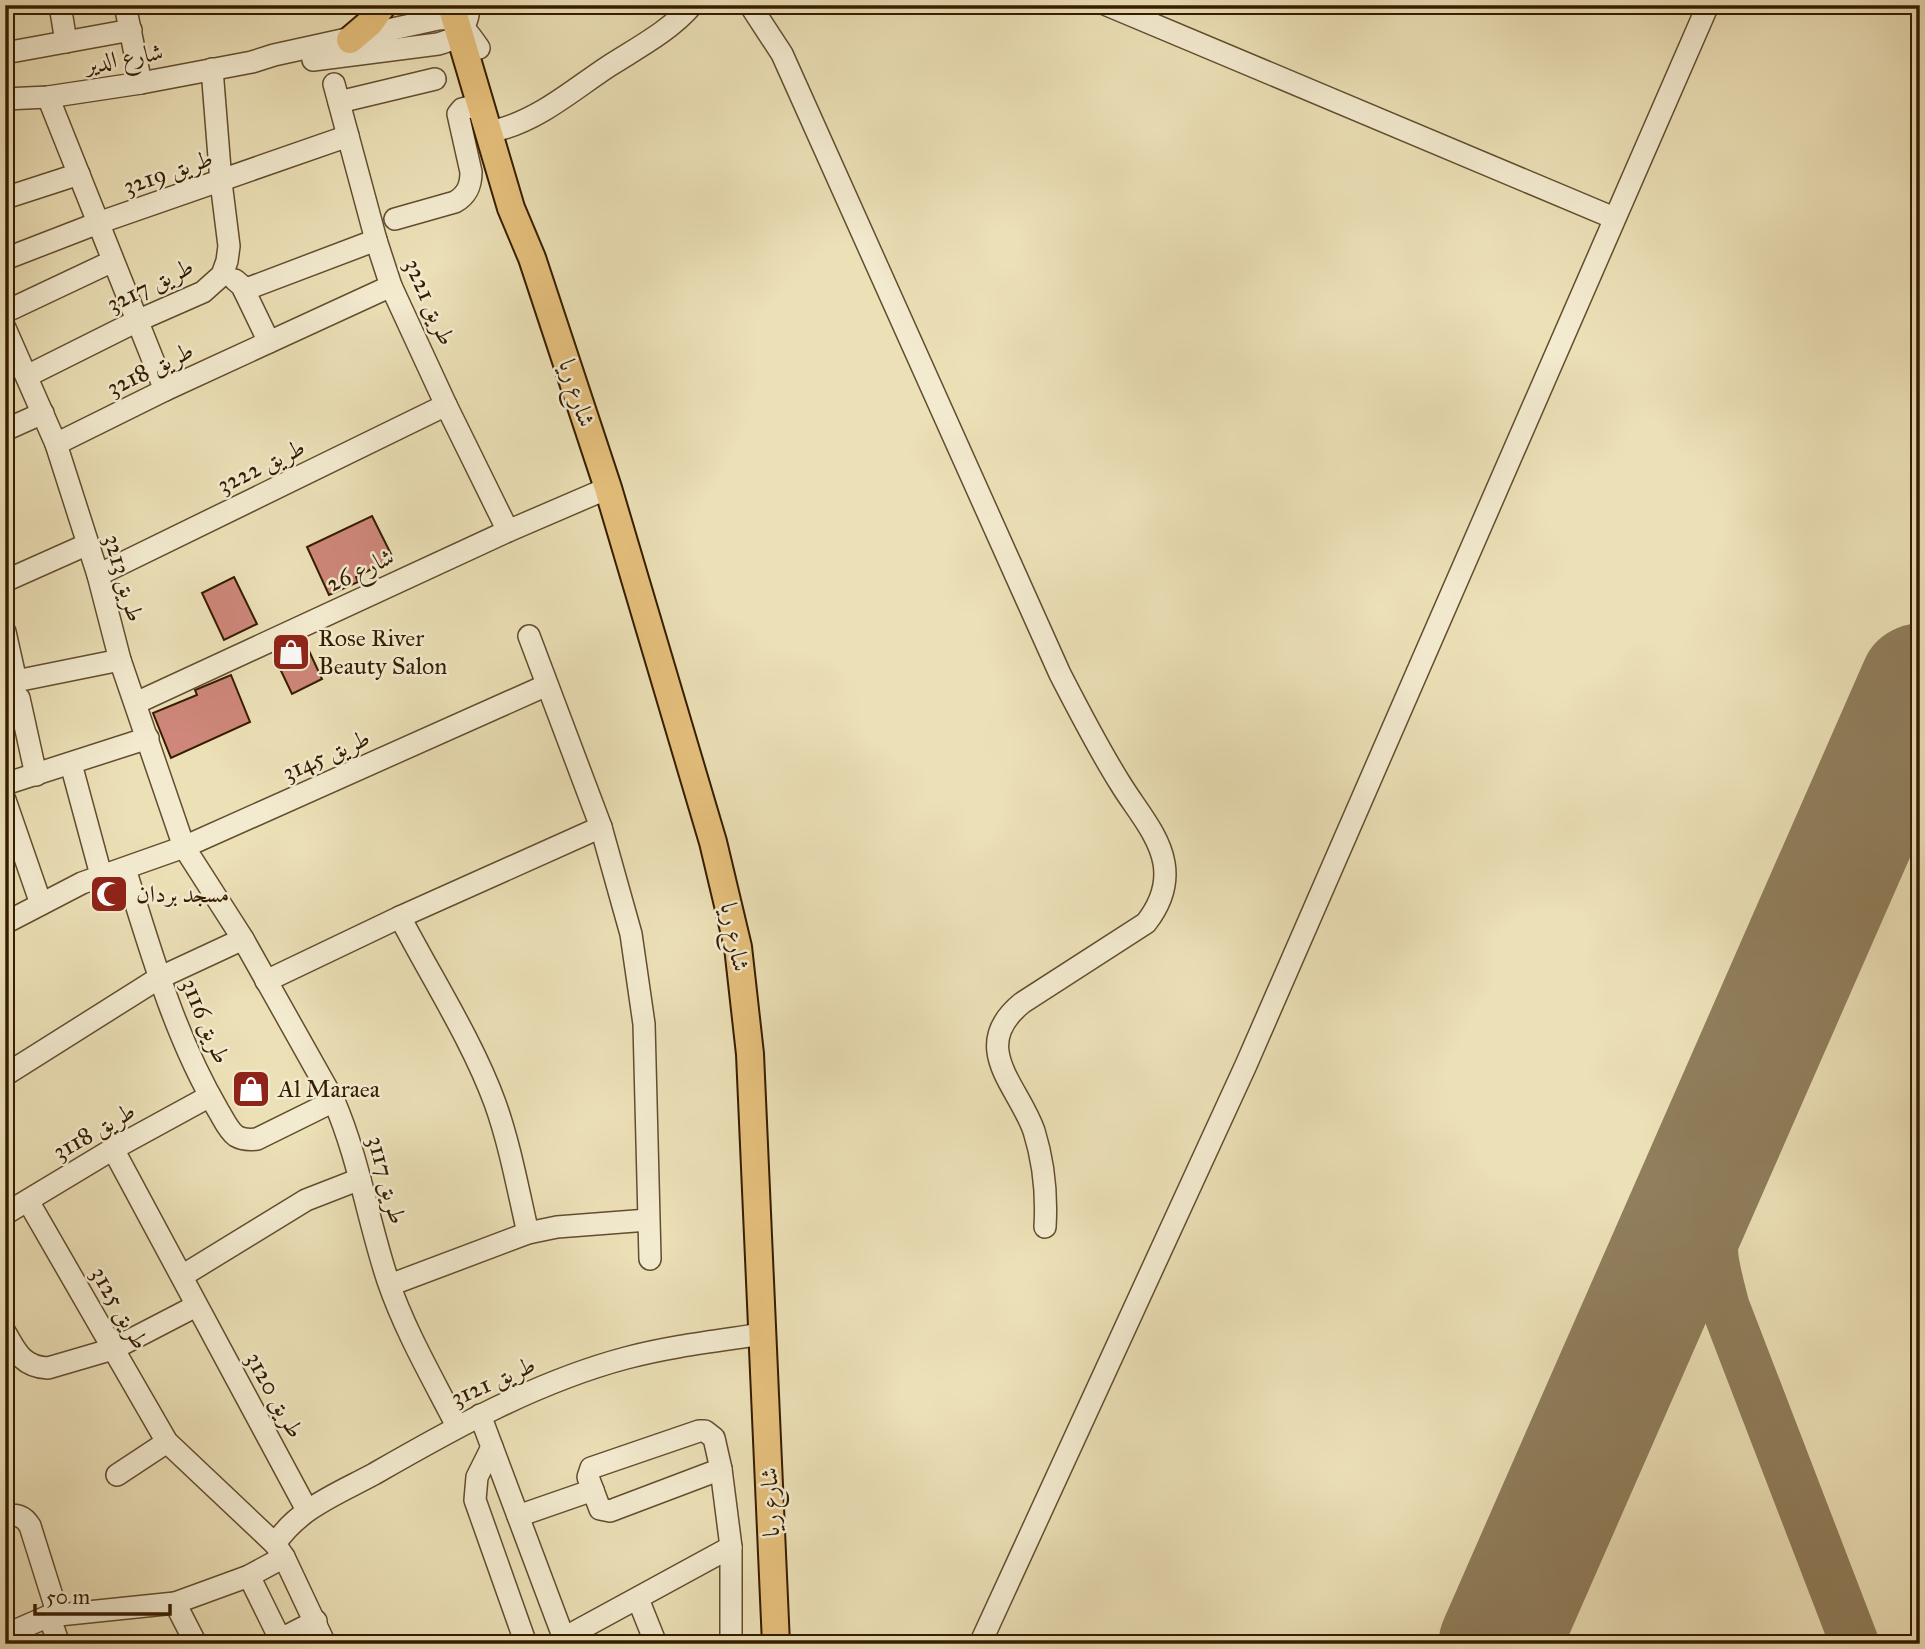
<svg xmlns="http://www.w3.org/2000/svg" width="1925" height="1649" font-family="'IM FELL Great Primer',Amiri,serif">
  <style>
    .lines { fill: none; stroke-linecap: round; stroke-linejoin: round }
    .taxiway { stroke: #907e5c; stroke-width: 49 }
    .runway { stroke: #907e5c; stroke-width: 121 }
    .building { fill: #ce877a; stroke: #351c00; stroke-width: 2 }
    .minor-casing { stroke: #634d2e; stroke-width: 24 }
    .major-casing { stroke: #351c00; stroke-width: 30 }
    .minor { stroke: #f3ebd0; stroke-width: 21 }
    .major { stroke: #e6c07c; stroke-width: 26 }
    .labels { text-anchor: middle; stroke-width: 5; stroke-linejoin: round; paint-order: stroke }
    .street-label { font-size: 24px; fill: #351c00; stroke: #f3ebd0 }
    .poi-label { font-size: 24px; fill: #351c00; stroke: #f3ebd0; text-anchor: start }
  </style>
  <rect width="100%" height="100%" fill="#ece0b7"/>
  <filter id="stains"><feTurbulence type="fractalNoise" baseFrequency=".00286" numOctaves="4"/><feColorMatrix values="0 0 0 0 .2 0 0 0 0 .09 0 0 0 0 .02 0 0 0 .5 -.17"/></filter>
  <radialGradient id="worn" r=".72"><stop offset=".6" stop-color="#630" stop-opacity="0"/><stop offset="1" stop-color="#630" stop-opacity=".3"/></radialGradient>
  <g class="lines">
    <path class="taxiway" d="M 1724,1130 C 1717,1173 1710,1214 1714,1257 C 1716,1273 1721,1290 1725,1306 L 1855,1644"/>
    <path class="runway" d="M 1499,1644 L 1920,684"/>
  </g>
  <g class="building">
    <path d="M 372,516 L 393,558 L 356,577 L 358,582 L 329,595 L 307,547 Z"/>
    <path d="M 234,577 L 257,624 L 224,640 L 202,593 Z"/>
    <path d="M 304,640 L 322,679 L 292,694 L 273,654 Z"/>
    <path d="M 231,675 L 250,722 L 171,758 L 153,713 L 197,695 L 195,690 Z"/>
  </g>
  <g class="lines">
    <defs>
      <g id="minor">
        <path d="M 60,5 L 66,42"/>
        <path d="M 125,5 L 141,83"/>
        <path d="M 750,5 L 782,54 L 1060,674 C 1079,711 1098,748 1120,783 C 1135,808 1159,834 1164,863 C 1168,886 1160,905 1146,923 L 1022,1003 C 968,1047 1018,1085 1034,1131 C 1044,1163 1047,1194 1045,1227"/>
        <path d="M 1107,5 L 1614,218"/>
        <path d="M 5,53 L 131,30"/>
        <path d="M 313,60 L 438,44 C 458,39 466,30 469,10"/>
        <path d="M 334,84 L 376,240 L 391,286 L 446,405 L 508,531"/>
        <path d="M 48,97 L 165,390"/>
        <path d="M 5,99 L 48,97 L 141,83 L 252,62 L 274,55 L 438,19 C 459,17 468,32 479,48"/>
        <path d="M 339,102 L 435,79"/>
        <path d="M 501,129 C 541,118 574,89 609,66 C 637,48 670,31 692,5"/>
        <path d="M 5,198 L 79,174"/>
        <path d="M 395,219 L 455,202 C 467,195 471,186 471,172 L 458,114 L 462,109 L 479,105"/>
        <path d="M 5,259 L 98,223 L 348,136"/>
        <path d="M 235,280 L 242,286 L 269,342"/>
        <path d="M 244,290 L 376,240"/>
        <path d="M 5,312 L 113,261"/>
        <path d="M 5,328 L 56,444 L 98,575 L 120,660 L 184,847 L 243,939 L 334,1101 C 359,1159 368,1221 388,1281 C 405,1331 433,1379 457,1426"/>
        <path d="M 27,376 L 137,321 L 203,292 L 222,275 L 227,261 L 229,246 L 221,182 L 212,69"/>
        <path d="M 5,430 L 43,413"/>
        <path d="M 56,444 L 165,390 L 391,286"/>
        <path d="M 98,575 L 446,405"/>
        <path d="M 5,581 L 88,544"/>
        <path d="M 5,632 L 16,681 L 120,660"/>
        <path d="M 529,636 L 601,827 L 631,934 L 644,1024 L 650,1259"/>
        <path d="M 19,698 L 36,775"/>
        <path d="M 136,703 L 508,531 L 608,488"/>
        <path d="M 71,764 L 101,875"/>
        <path d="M 5,784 L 148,738"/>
        <path d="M 5,800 L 41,904"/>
        <path d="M 125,869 C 151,951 174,1035 218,1110 C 223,1118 228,1130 236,1136 C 243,1140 250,1140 257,1139 L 334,1101"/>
        <path d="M 400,917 C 431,977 472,1040 495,1103 C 510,1145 518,1190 528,1233"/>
        <path d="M 5,923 L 82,883 L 184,847 L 547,685"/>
        <path d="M 266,981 L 400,917 L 601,827"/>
        <path d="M 5,1075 L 159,978 L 243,939"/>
        <path d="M 113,1149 L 307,1510"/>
        <path d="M 28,1201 L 167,1442 L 275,1544 L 284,1557 L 325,1644"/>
        <path d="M 5,1214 L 113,1149 L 210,1096"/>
        <path d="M 182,1276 L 306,1200 L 360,1179"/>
        <path d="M 390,1285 L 528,1233 L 557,1227 L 648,1220"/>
        <path d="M 5,1332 C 16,1352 23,1367 48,1368 L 113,1349 L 196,1306"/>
        <path d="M 480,1415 L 566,1644"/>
        <path d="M 699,1431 L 705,1431 L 714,1438 L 721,1469 L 610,1511 L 600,1509 L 588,1477 L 591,1468 Z"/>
        <path d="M 492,1447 L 477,1477 L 475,1500 L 526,1644"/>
        <path d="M 721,1469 L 731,1547 L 731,1644"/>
        <path d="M 117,1475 L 167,1442"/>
        <path d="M 518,1516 L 593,1490"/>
        <path d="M 5,1517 C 16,1513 24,1516 30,1526 L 58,1615"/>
        <path d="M 275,1544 C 299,1508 337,1494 374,1474 C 454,1428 536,1382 626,1358 C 671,1346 717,1341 763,1334"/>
        <path d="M 249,1576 L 280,1639"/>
        <path d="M 638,1599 L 656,1644"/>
        <path d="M 175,1603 L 196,1644"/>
        <path d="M 49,1616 L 59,1644"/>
        <path d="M 5,1635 L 49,1616 L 175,1603 L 249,1576 L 284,1557"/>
        <path d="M 564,1638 L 731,1547"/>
        <path d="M 271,1644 L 316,1621"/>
        <path d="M 980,1644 L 1246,1065 L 1708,5"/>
      </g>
      <g id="major">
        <path d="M 451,5 L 511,208 L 532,258 L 608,488 L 713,842 L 738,947 L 750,1054 L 776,1644"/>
        <path d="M 350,40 L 370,23 L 383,5"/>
      </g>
    </defs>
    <use href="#minor" class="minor-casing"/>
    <use href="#major" class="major-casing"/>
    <use href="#minor" class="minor"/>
    <use href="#major" class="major"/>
  </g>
  <defs>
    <symbol id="shop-square" viewBox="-11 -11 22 22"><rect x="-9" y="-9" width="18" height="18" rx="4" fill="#8f2418" stroke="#f3ebd0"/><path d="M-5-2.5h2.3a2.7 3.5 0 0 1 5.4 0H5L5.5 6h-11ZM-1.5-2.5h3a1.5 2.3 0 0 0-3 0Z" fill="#fff"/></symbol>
    <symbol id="mosque-square" viewBox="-11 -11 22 22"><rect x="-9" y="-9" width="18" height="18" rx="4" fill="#8f2418" stroke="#f3ebd0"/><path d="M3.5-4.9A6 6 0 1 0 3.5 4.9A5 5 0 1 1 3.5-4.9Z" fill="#fff"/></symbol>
  </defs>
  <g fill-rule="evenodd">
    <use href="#shop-square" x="269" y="630" width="44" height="44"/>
    <use href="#mosque-square" x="87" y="872" width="44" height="44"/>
    <use href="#shop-square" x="229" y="1067" width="44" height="44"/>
  </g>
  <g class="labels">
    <g class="street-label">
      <text transform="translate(124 58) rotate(-10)" y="8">شارع الدير</text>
      <text transform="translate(168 172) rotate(-19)" y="8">طريق 3219</text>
      <text transform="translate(150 285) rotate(-26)" y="8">طريق 3217</text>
      <text transform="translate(430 302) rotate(66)" y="8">طريق 3221</text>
      <text transform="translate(150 369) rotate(-26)" y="8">طريق 3218</text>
      <text transform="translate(577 393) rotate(72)" y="8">شارع ريا</text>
      <text transform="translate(261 466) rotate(-26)" y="8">طريق 3222</text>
      <text transform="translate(360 570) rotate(-25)" y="8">شارع 26</text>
      <text transform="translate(124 578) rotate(74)" y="8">طريق 3213</text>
      <text transform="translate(326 755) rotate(-24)" y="8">طريق 3145</text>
      <text transform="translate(735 937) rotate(79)" y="8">شارع ريا</text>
      <text transform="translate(206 1021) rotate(67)" y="8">طريق 3116</text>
      <text transform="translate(94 1131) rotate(-30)" y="8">طريق 3118</text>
      <text transform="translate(387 1180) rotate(75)" y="8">طريق 3117</text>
      <text transform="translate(120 1308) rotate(60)" y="8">طريق 3125</text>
      <text transform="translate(493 1381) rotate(-24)" y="8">طريق 3121</text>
      <text transform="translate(275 1395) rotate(61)" y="8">طريق 3120</text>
      <text transform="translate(770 1502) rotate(-92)" y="8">شارع ريا</text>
    </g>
    <g class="poi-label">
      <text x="318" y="646">Rose River<tspan x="318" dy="28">Beauty Salon</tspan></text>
      <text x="136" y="902">مسجد بردان</text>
      <text x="278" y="1097">Al Maraea</text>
    </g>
  </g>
  <rect width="1925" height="1649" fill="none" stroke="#ece0b7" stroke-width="28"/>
  <rect x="7" y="7" width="1911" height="1635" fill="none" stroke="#351c00" stroke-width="3.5"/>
  <rect x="14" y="14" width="1897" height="1621" fill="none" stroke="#351c00" stroke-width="2"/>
  <path d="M35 1604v10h135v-10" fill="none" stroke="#351c00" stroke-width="3.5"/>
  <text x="46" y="1604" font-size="21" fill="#351c00" stroke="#f3ebd0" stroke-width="5" paint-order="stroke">50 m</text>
  <rect width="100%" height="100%" filter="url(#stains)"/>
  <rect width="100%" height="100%" fill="url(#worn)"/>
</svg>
